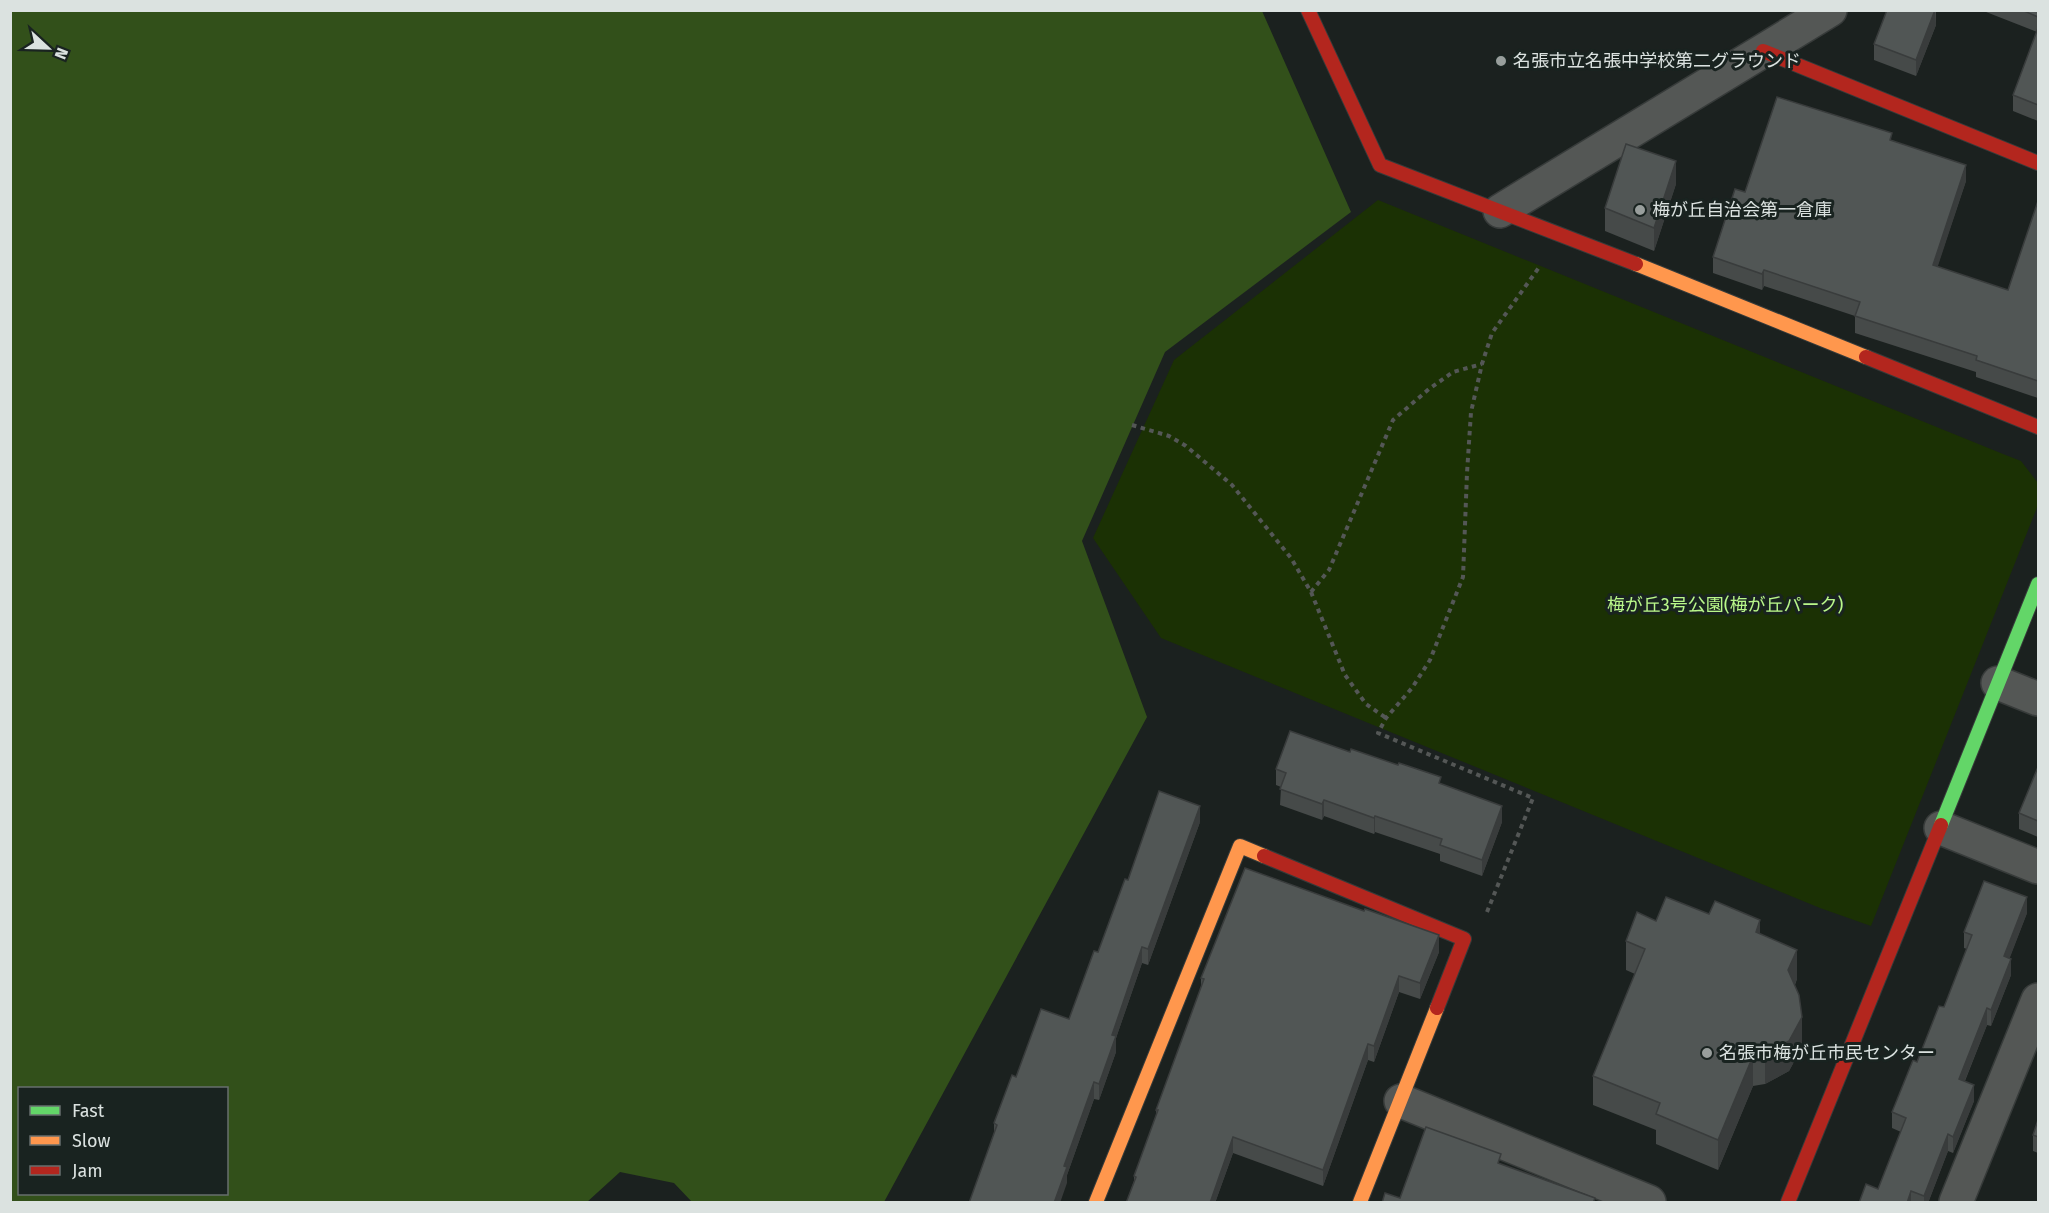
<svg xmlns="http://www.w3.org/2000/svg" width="2049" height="1213" font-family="'Fira Sans','Noto Sans JP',sans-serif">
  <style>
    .green { fill: #1b3104 }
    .forest { fill: #32501a; fill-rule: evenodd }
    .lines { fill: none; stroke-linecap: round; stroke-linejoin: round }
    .street-casing { stroke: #373b3a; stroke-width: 36 }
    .fast-casing { stroke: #373b3a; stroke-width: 16 }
    .slow-casing { stroke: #373b3a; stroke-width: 16 }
    .jam-casing { stroke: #373b3a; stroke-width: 16 }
    .path { stroke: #545756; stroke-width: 4; stroke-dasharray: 4.5 4.5; stroke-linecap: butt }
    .street { stroke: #545755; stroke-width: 33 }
    .fast { stroke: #63d668; stroke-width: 14 }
    .slow { stroke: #ff974d; stroke-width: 14 }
    .jam { stroke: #b3261e; stroke-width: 14 }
    .wall { fill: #464a49 }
    .shaded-wall { fill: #393c3c }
    .building { fill: #515655; stroke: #393c3c; stroke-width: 1.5 }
    .poi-dot { fill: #989e9c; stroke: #192320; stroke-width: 2 }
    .labels { text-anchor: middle; stroke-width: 6; stroke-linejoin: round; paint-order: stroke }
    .poi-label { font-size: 18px; fill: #dbe2e0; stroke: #192320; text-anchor: start }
    .park-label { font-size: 18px; fill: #b9f78a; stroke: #192320 }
  </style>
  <rect width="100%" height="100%" fill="#1b211f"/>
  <path class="green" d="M 1378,200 L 2003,454 L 2021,461 L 2038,483 L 2038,505 L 1871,926 L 1820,908 L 1161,638 L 1093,538 L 1174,360 Z"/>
  <path class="forest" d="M 10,11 L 1262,11 L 1351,212 L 1165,352 L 1082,541 L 1147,717 L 884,1202 L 692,1202 L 674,1183 L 620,1172 L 587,1202 L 11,1202 ZM 20,1088 L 226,1088 L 226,1194 L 20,1194 Z"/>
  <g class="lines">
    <defs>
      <g id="street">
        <path d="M 1500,211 L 1830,10"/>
        <path d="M 1998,683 L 2038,699"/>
        <path d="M 1941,828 L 2038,867"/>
        <path d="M 1401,1101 L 1649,1202"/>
        <path d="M 1956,1202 L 2038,1000"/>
      </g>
      <path id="fast" d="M 1941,825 L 2038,584"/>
      <g id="slow">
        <path d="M 1636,264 L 1866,357"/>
        <path d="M 1096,1202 L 1240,846 L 1264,856"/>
        <path d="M 1360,1202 L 1437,1008"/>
      </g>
      <g id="jam">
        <path d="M 1308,10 L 1380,165 L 1636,264"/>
        <path d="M 1763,51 L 2038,163"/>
        <path d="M 1866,357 L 2038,427"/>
        <path d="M 1264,856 L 1464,939 L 1437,1008"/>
        <path d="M 1788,1202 L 1941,825"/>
      </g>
    </defs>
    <use href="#street" class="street-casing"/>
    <use href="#fast" class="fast-casing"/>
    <use href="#slow" class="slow-casing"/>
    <use href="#jam" class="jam-casing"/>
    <g class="path">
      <path d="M 1132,425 L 1169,436 L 1186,446 L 1232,485 L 1291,558 L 1311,592 L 1345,675 L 1366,704 L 1386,718"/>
      <path d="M 1311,592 L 1329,570 L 1393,420 L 1429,389 L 1453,372 L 1482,364"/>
      <path d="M 1487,912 L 1533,798 L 1378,733 L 1386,718 L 1412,688 L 1430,660 L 1463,577 L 1467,473 L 1471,412 L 1482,364 L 1492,333 L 1540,266"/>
    </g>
    <use href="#street" class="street"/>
    <use href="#fast" class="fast"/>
    <use href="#slow" class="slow"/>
    <use href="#jam" class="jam"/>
  </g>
  <g class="wall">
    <path d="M 1936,10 L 1936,25 L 1916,76 L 1874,60 L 1874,44 Z"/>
    <path d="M 1981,10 L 2038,10 L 2038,121 L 2013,111 L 2013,95 L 2037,32 Z"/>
    <path d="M 1892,140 L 1966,181 L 1937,267 L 2008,290 L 2038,201 L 2038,398 L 1976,377 L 1976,372 L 1855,333 L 1855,316 L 1764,286 L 1762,290 L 1713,273 L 1713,257 L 1745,192 Z"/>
    <path d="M 1676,184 L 1654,251 L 1605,231 L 1605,208 Z"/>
    <path d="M 1350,752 L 1441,784 L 1502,822 L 1482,876 L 1440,861 L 1440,854 L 1375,832 L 1374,834 L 1324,816 L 1322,820 L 1280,805 L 1281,787 L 1276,785 L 1276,769 Z"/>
    <path d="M 2038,767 L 2038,837 L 2019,829 L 2019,813 Z"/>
    <path d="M 1200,822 L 1148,965 L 1142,963 L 1116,1038 L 1116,1052 L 1099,1100 L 1094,1099 L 1067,1175 L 1067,1183 L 994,1133 L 994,1123 L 1016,1077 L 1069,1019 L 1098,952 L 1128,880 Z"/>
    <path d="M 2027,913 L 2009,959 L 2011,975 L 1991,1026 L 1987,1025 L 1965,1081 L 1974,1101 L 1953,1153 L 1948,1151 L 1928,1203 L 1859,1203 L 1878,1189 L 1901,1132 L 1892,1128 L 1892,1112 L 1944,1007 L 1967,949 L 1964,948 L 1964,932 Z"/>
    <path d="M 1709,914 L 1760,934 L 1797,979 L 1795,985 L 1802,1047 L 1789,1071 L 1765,1084 L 1753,1086 L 1718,1170 L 1656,1144 L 1656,1130 L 1593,1105 L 1593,1076 L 1635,974 L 1626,970 L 1626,941 L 1656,921 Z"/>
    <path d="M 1439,952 L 1420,999 L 1399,992 L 1374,1062 L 1368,1060 L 1323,1186 L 1233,1153 L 1215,1203 L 1126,1203 L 1134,1181 L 1134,1176 L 1156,1115 L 1156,1110 L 1201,987 L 1201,978 Z"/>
    <path d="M 2038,1120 L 2038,1153 L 2033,1151 L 2033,1135 Z"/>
  </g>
  <g class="shaded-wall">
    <path d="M 1935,10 L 1936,25 L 1916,76 L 1916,60 Z"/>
    <path d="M 1676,161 L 1676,184 L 1654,251 L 1654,228 Z"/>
    <path d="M 1966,165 L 1966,181 L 1933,281 L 1933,265 Z"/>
    <path d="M 1764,270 L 1764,286 L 1762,290 L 1762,274 Z"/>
    <path d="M 1324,800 L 1324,816 L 1322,820 L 1322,804 Z"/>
    <path d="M 1200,806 L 1200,822 L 1148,965 L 1148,949 Z"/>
    <path d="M 1502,806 L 1502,822 L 1482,876 L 1482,860 Z"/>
    <path d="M 1375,816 L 1375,832 L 1374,834 L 1374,818 Z"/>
    <path d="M 2027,897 L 2027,913 L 2004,973 L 2004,956 Z"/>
    <path d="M 1760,920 L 1760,949 L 1756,932 Z"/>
    <path d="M 1439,935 L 1439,952 L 1420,999 L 1420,983 Z"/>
    <path d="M 1142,947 L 1142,963 L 1116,1038 L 1116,1052 L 1099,1100 L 1099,1084 L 1112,1035 Z"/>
    <path d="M 1797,950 L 1797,979 L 1788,1000 L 1788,970 Z"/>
    <path d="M 2011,959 L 2011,975 L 1991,1026 L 1991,1010 Z"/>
    <path d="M 1399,976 L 1399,992 L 1374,1062 L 1374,1046 Z"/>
    <path d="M 1987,1008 L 1987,1025 L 1959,1095 L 1959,1079 Z"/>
    <path d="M 1802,1017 L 1802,1047 L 1789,1071 L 1765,1084 L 1765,1054 Z"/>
    <path d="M 1368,1044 L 1368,1060 L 1323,1186 L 1323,1170 Z"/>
    <path d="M 1753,1056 L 1753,1086 L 1718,1170 L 1718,1140 Z"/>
    <path d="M 1094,1082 L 1094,1099 L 1067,1175 L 1067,1183 L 1060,1203 L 1054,1203 L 1064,1166 Z"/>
    <path d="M 1974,1085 L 1974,1101 L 1953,1153 L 1953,1137 Z"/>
    <path d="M 1948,1134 L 1948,1151 L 1928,1203 L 1924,1203 L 1924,1196 Z"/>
    <path d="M 1233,1137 L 1233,1153 L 1215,1203 L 1210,1203 Z"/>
    <path d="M 1911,1191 L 1911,1203 L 1907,1203 Z"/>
  </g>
  <g class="building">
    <path d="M 1887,10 L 1935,10 L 1916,60 L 1874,44 Z"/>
    <path d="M 2022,10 L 2038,10 L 2038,17 Z"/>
    <path d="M 2038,28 L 2038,105 L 2013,95 Z"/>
    <path d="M 1777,97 L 1892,133 L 1890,140 L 1966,165 L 1933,265 L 2008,290 L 2038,201 L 2038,381 L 1976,360 L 1977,356 L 1855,316 L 1860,302 L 1764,270 L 1762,274 L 1713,257 L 1735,189 L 1745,192 Z"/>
    <path d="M 1626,144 L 1676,161 L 1654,228 L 1605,208 Z"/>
    <path d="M 1290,731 L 1350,752 L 1351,749 L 1398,765 L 1399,763 L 1441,777 L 1439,783 L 1502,806 L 1482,860 L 1440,845 L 1442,839 L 1375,816 L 1374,818 L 1324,800 L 1322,804 L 1280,789 L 1286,773 L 1276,769 Z"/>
    <path d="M 2038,767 L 2038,821 L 2019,813 Z"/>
    <path d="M 1159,791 L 1200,806 L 1148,949 L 1142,947 L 1112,1035 L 1116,1036 L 1099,1084 L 1094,1082 L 1064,1166 L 1067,1167 L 1054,1203 L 969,1203 L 997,1125 L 994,1123 L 1012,1075 L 1016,1077 L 1041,1009 L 1069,1019 L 1094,951 L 1098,952 L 1125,879 L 1128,880 Z"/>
    <path d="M 1245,868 L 1364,911 L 1365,909 L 1439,935 L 1420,983 L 1399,976 L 1374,1046 L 1368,1044 L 1323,1170 L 1233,1137 L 1210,1203 L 1126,1203 L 1136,1177 L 1134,1176 L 1158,1110 L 1156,1110 L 1204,979 L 1201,978 Z"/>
    <path d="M 1984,881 L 2027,897 L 2004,956 L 2011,959 L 1991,1010 L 1987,1008 L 1959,1079 L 1974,1085 L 1953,1137 L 1948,1134 L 1924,1196 L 1911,1191 L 1907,1203 L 1859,1203 L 1866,1184 L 1878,1189 L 1906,1118 L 1892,1112 L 1913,1060 L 1917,1062 L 1939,1006 L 1944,1007 L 1972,935 L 1964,932 Z"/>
    <path d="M 1666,897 L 1709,914 L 1715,901 L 1760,920 L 1756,932 L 1797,950 L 1788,970 L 1799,995 L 1802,1017 L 1789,1041 L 1765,1054 L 1753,1056 L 1718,1140 L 1656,1114 L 1660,1103 L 1593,1076 L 1645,949 L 1626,941 L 1637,912 L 1656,921 Z"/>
    <path d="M 2038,1120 L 2038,1137 L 2033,1135 Z"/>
    <path d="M 1426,1127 L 1501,1154 L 1498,1163 L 1595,1198 L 1593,1203 L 1382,1203 L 1385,1193 L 1400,1198 Z"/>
  </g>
  <g class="poi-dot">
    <circle cx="1501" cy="61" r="6"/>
    <circle cx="1640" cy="210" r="6"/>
    <circle cx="1707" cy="1053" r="6"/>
  </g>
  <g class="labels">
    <g class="poi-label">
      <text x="1513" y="67">名張市立名張中学校第二グラウンド</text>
      <text x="1652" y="216">梅が丘自治会第一倉庫</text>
      <text x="1719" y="1059">名張市梅が丘市民センター</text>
    </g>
    <g class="park-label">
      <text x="1725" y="611">梅が丘3号公園(梅が丘パーク)</text>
    </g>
  </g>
  <rect width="2049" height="1213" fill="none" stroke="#dbe2e0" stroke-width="24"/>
  <rect x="18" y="1087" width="210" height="108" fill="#192320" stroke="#676f6d" stroke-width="1.5"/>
  <rect x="30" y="1106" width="30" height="9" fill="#63d668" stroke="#676f6d" stroke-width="1.5"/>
  <text x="72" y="1117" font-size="18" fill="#dbe2e0">Fast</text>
  <rect x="30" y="1136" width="30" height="9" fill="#ff974d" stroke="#676f6d" stroke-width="1.5"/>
  <text x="72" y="1147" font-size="18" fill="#dbe2e0">Slow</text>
  <rect x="30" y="1166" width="30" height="9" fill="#b3261e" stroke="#676f6d" stroke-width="1.5"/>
  <text x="72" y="1177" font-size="18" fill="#dbe2e0">Jam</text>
  <g transform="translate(48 48) rotate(112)" stroke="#192320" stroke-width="4.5" paint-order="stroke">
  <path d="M0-4.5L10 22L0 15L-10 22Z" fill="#dbe2e0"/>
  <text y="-9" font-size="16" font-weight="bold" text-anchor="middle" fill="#dbe2e0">N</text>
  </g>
</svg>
